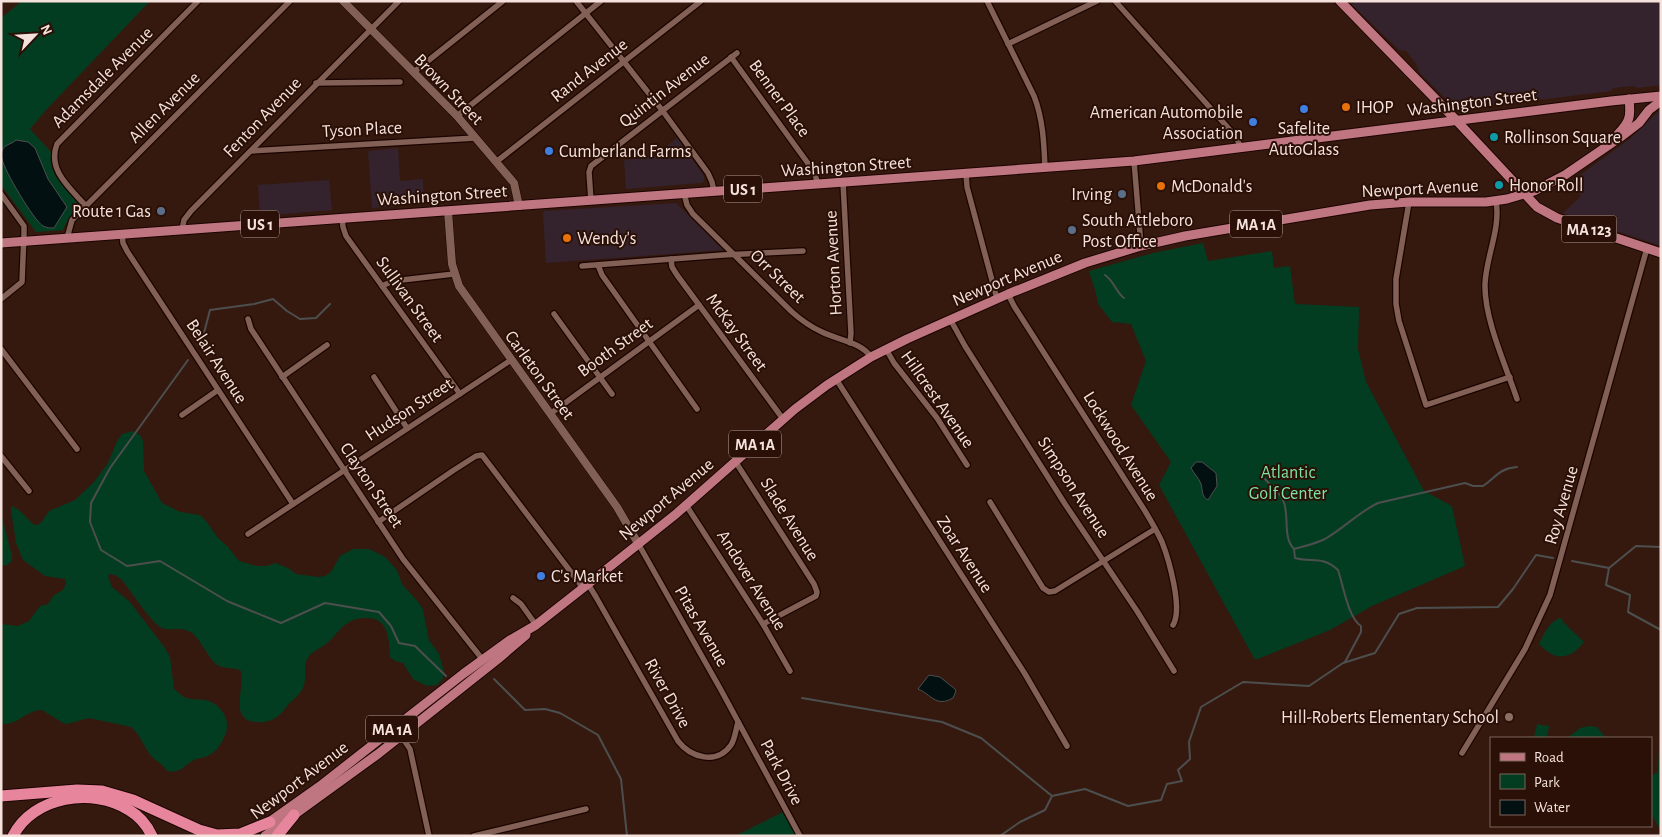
<svg xmlns="http://www.w3.org/2000/svg" width="1662" height="837" font-family="'Alegreya Sans',sans-serif">
  <style>
    .commercial { fill: #34232d }
    .green { fill: #033d21 }
    .water { fill: #031011; stroke: #4c4f4e }
    .lines { fill: none; stroke-linecap: round; stroke-linejoin: round }
    .stream { stroke: #4c4f4e; stroke-width: 2 }
    .minor-casing { stroke: #1b0400; stroke-width: 8 }
    .tertiary-casing { stroke: #1b0400; stroke-width: 9 }
    .primary-casing { stroke: #1b0400; stroke-width: 11 }
    .motorway-casing { stroke: #1b0400; stroke-width: 13 }
    .minor { stroke: #826055; stroke-width: 5.5 }
    .tertiary { stroke: #826055; stroke-width: 8 }
    .primary { stroke: #bf7680; stroke-width: 9 }
    .motorway { stroke: #e7859d; stroke-width: 11 }
    .food-dot { fill: #e8710a; stroke: #2a1006; stroke-width: 2 }
    .shop-dot { fill: #3f7fe0; stroke: #2a1006; stroke-width: 2 }
    .culture-dot { fill: #0f9aa8; stroke: #2a1006; stroke-width: 2 }
    .service-dot { fill: #5c6f8a; stroke: #2a1006; stroke-width: 2 }
    .education-dot { fill: #8d6e63; stroke: #2a1006; stroke-width: 2 }
    .labels { text-anchor: middle; stroke-width: 4; stroke-linejoin: round; paint-order: stroke }
    .shield { fill: #2a1006; stroke: #b9a39c; stroke-width: 1 }
    .shield-label { font-size: 16px; font-weight: bold; fill: #f6e2dc }
    .street-label { font-size: 18px; fill: #f6e2dc; stroke: #2a1006 }
    .poi-label { font-size: 18px; fill: #f6e2dc; stroke: #2a1006; text-anchor: start }
    .park-label { font-size: 18px; fill: #7de2a4; stroke: #2a1006 }
  </style>
  <rect width="100%" height="100%" fill="#35190f"/>
  <g class="commercial">
    <path d="M 1356,1 L 1661,1 L 1661,85 L 1638,88 L 1633,86 L 1613,88 L 1611,91 L 1457,110 L 1419,72 L 1416,64 L 1406,51 L 1399,50 L 1396,47 L 1352,5 Z"/>
    <path d="M 1661,109 L 1661,246 L 1563,213 L 1581,196 L 1572,181 L 1631,138 Z"/>
    <path d="M 677,138 L 704,176 L 704,181 L 701,183 L 626,189 L 624,160 L 653,157 Z"/>
    <path d="M 398,148 L 400,181 L 423,179 L 424,204 L 372,208 L 368,151 Z"/>
    <path d="M 329,180 L 332,210 L 260,216 L 258,185 Z"/>
    <path d="M 676,203 L 723,250 L 546,263 L 543,214 L 544,211 Z"/>
  </g>
  <g class="green">
    <path d="M 22,1 L 150,1 L 46,110 L 30,129 L 51,152 L 51,164 L 55,175 L 77,202 C 78,212 66,220 63,230 L 36,232 L 1,185 L 1,18 Z"/>
    <path d="M 1203,243 L 1208,261 L 1272,251 L 1274,268 L 1290,266 L 1295,304 L 1359,307 L 1358,349 L 1366,382 L 1424,491 L 1452,506 L 1465,566 L 1372,606 L 1330,630 L 1255,660 L 1159,485 L 1171,462 L 1131,405 L 1146,361 L 1131,324 L 1112,322 L 1098,304 L 1096,293 L 1089,271 L 1153,253 Z"/>
    <path d="M 133,431 L 140,435 L 143,441 L 144,471 L 162,503 L 180,512 L 200,515 L 206,521 L 218,538 L 228,547 L 239,561 L 257,566 L 267,566 L 275,563 L 288,568 L 296,574 L 318,577 L 325,576 L 331,572 L 340,556 L 353,549 L 369,549 L 385,557 L 397,570 L 402,584 L 419,603 L 423,610 L 429,640 L 439,654 L 444,672 L 443,678 L 437,685 L 427,686 L 413,679 L 403,663 L 395,661 L 390,657 C 389,640 389,617 366,618 C 360,618 353,619 348,623 C 339,628 334,638 326,644 C 321,648 314,650 310,655 C 301,664 308,677 303,688 C 300,695 293,699 288,705 C 281,714 277,720 264,722 C 226,725 245,692 241,671 C 234,666 223,670 216,664 C 206,655 202,641 192,633 C 180,625 171,632 162,628 C 151,623 131,591 122,580 L 115,575 L 110,574 L 108,576 L 112,587 L 130,602 L 165,648 L 170,657 L 174,689 C 178,692 182,696 186,698 C 193,700 199,699 205,700 C 221,703 232,721 225,735 C 221,745 216,753 205,757 C 202,758 197,758 194,760 C 183,765 182,774 167,771 C 163,765 158,762 152,757 C 144,748 141,735 131,727 L 89,718 L 67,724 L 63,723 L 42,710 C 26,710 17,726 1,724 L 1,624 L 18,626 L 29,621 L 40,606 L 48,604 L 54,595 L 63,590 L 66,584 L 65,579 L 45,576 L 23,560 L 16,543 L 11,510 L 12,506 L 19,510 L 34,525 L 40,524 L 49,511 L 75,500 L 93,483 L 108,463 L 117,441 L 122,434 Z"/>
    <path d="M 1,513 L 12,556 L 11,562 C 8,565 5,567 1,564 Z"/>
    <path d="M 1560,618 L 1562,619 L 1563,622 L 1584,642 C 1569,661 1555,661 1539,644 C 1544,634 1549,622 1560,618 Z"/>
    <path d="M 1661,694 L 1661,831 L 1651,814 L 1651,776 L 1658,772 Z"/>
    <path d="M 1537,724 L 1549,726 L 1547,738 L 1534,738 Z"/>
    <path d="M 1589,726 L 1597,727 L 1606,738 L 1567,738 L 1580,728 Z"/>
    <path d="M 783,812 L 796,836 L 735,836 Z"/>
  </g>
  <g class="water">
    <path d="M 16,140 L 28,142 L 35,148 L 48,179 L 67,207 L 54,228 C 50,228 47,228 43,226 C 34,221 4,170 2,159 C 1,157 1,153 2,151 C 4,144 11,145 16,140 Z"/>
    <path d="M 1196,462 L 1202,462 L 1216,473 L 1217,486 L 1208,500 C 1201,496 1203,491 1201,484 C 1199,478 1194,474 1191,468 Z"/>
    <path d="M 929,675 L 940,677 L 955,689 L 956,691 L 953,698 C 936,708 931,694 918,689 Z"/>
  </g>
  <g class="lines">
    <g class="stream">
      <path d="M 1105,275 C 1114,281 1116,292 1124,298"/>
      <path d="M 198,345 L 204,333 L 210,310 L 254,304 L 273,299 L 287,311 L 300,319 L 316,318 L 330,304"/>
      <path d="M 188,360 L 110,468 L 91,503 L 90,522 L 101,550 L 127,566 L 160,561 L 227,601 L 281,623 L 325,603 L 379,612 L 391,626 L 399,643 L 415,646 L 446,676"/>
      <path d="M 1265,479 C 1271,486 1279,491 1283,500 C 1290,514 1282,537 1294,549 L 1295,558 C 1311,563 1322,555 1338,570 C 1343,584 1348,618 1361,626 L 1361,632 L 1345,662"/>
      <path d="M 1294,549 C 1305,546 1315,544 1325,539 C 1344,528 1359,512 1378,503 L 1465,483 L 1473,486 L 1483,486 C 1496,477 1500,468 1517,467"/>
      <path d="M 1572,561 L 1609,568"/>
      <path d="M 1609,568 L 1606,585 L 1630,595 L 1628,612 L 1661,630"/>
      <path d="M 1609,568 L 1636,546 L 1661,547"/>
      <path d="M 494,679 L 525,710 L 545,709 L 560,713 L 598,735 L 621,779 L 627,836"/>
      <path d="M 802,698 L 942,722 L 981,738 L 1052,796"/>
      <path d="M 1000,836 L 1020,822 L 1045,810 L 1052,796 L 1085,789 L 1128,806 L 1161,800 L 1167,784 L 1182,781 L 1178,770 L 1190,759 L 1189,742 L 1201,707 L 1243,682 L 1309,686 L 1343,663 L 1375,653 L 1399,614 L 1417,608 L 1498,607 L 1513,589 L 1536,555 L 1553,558"/>
    </g>
    <defs>
      <g id="minor">
        <path d="M 576,1 L 662,110 L 708,173 L 712,182 L 714,191"/>
        <path d="M 987,1 L 1034,96 C 1043,119 1044,143 1045,168"/>
        <path d="M 1115,1 L 1230,130 L 1237,139 L 1241,148"/>
        <path d="M 1008,44 L 1097,1"/>
        <path d="M 731,57 L 807,162 L 815,175 L 818,184"/>
        <path d="M 414,72 L 503,1"/>
        <path d="M 316,83 L 400,82"/>
        <path d="M 457,116 L 601,1"/>
        <path d="M 251,151 L 476,138"/>
        <path d="M 1134,161 L 1141,246"/>
        <path d="M 496,162 L 701,1"/>
        <path d="M 966,173 L 967,187 L 997,299"/>
        <path d="M 843,182 L 851,333 L 850,343"/>
        <path d="M 684,193 L 687,205 L 693,214 L 792,312 C 801,320 811,327 822,332 C 838,340 861,342 871,357"/>
        <path d="M 1,194 L 24,226 L 24,234 L 22,282 L 1,299"/>
        <path d="M 591,201 L 589,172 L 591,166 L 737,53"/>
        <path d="M 1496,201 C 1501,228 1486,257 1485,284 C 1484,319 1506,366 1517,399"/>
        <path d="M 1409,202 L 1396,279 L 1396,304 L 1399,321 L 1426,405 L 1510,377"/>
        <path d="M 86,206 C 70,188 47,170 57,144 L 198,1"/>
        <path d="M 342,218 L 343,227 L 346,236 L 460,394"/>
        <path d="M 182,230 L 184,220 L 191,211 L 399,1"/>
        <path d="M 122,234 L 123,243 L 127,251 L 293,504"/>
        <path d="M 67,238 L 72,220 L 290,1"/>
        <path d="M 671,259 L 672,267 L 677,275 L 783,419"/>
        <path d="M 598,265 L 602,275 L 697,409"/>
        <path d="M 582,266 L 723,255 L 803,251"/>
        <path d="M 382,286 L 393,281 L 454,274"/>
        <path d="M 1008,294 L 1014,306 L 1145,511 C 1151,521 1157,531 1162,542 C 1169,560 1183,609 1173,625"/>
        <path d="M 554,314 L 612,394"/>
        <path d="M 248,319 L 251,329 L 403,559 L 483,660"/>
        <path d="M 950,319 L 965,346 L 1065,504 L 1137,611 L 1174,671"/>
        <path d="M 1,349 L 77,449"/>
        <path d="M 886,349 L 894,363 L 937,418 L 967,465"/>
        <path d="M 282,377 L 327,345"/>
        <path d="M 374,377 L 407,428"/>
        <path d="M 836,379 L 1025,674 L 1067,746"/>
        <path d="M 550,414 L 699,305"/>
        <path d="M 182,415 L 218,390"/>
        <path d="M 1,456 L 29,491"/>
        <path d="M 735,461 L 814,584 L 817,592 L 816,596 L 763,624"/>
        <path d="M 990,502 L 1043,588 L 1049,592 L 1055,591 L 1155,529"/>
        <path d="M 686,505 L 763,624 L 790,671"/>
        <path d="M 378,522 L 454,470 L 476,456 L 482,455 L 583,588"/>
        <path d="M 248,534 L 511,360"/>
        <path d="M 639,545 L 721,690 L 800,836"/>
        <path d="M 588,584 L 596,597 L 678,741 C 691,758 717,765 731,745 C 735,739 736,729 738,722"/>
        <path d="M 513,598 L 521,604 L 536,625"/>
        <path d="M 395,727 L 410,749 L 429,836"/>
        <path d="M 1462,753 L 1525,649 L 1550,595 L 1647,248"/>
        <path d="M 474,836 L 586,809"/>
      </g>
      <g id="tertiary">
        <path d="M 343,1 L 457,116 L 514,183 L 519,206"/>
        <path d="M 448,211 L 452,264 L 459,286 L 617,507 L 639,545"/>
      </g>
      <g id="primary">
        <path d="M 1340,1 L 1456,120 L 1537,207 L 1557,218 L 1661,253"/>
        <path d="M 1618,134 C 1630,122 1631,116 1629,99"/>
        <path d="M 1,243 L 1134,161 L 1611,101 L 1661,96"/>
        <path d="M 265,825 L 320,786 L 463,674 L 510,640 L 536,625 L 583,588 L 676,514 L 795,409 L 827,385 L 871,357 L 907,339 L 1008,294 L 1085,263 L 1141,246 L 1185,236 L 1370,205 L 1409,202 L 1486,202 L 1507,199 L 1534,191 L 1565,175 L 1622,136 L 1639,123 L 1649,110 L 1661,101"/>
        <path d="M 265,836 L 378,754 L 498,659 L 526,635"/>
      </g>
      <g id="motorway">
        <path d="M 1,796 L 77,790 L 102,791 L 133,800 L 199,830 L 217,835 L 240,834 L 270,822"/>
        <path d="M 13,836 C 33,796 93,787 129,810 C 139,816 147,825 152,836"/>
        <path d="M 277,836 L 294,815"/>
      </g>
    </defs>
    <use href="#minor" class="minor-casing"/>
    <use href="#tertiary" class="tertiary-casing"/>
    <use href="#primary" class="primary-casing"/>
    <use href="#motorway" class="motorway-casing"/>
    <use href="#minor" class="minor"/>
    <use href="#tertiary" class="tertiary"/>
    <use href="#primary" class="primary"/>
    <use href="#motorway" class="motorway"/>
  </g>
  <g class="food-dot">
    <circle cx="1346" cy="107" r="5"/>
    <circle cx="1161" cy="186" r="5"/>
    <circle cx="567" cy="238" r="5"/>
  </g>
  <g class="shop-dot">
    <circle cx="1304" cy="109" r="5"/>
    <circle cx="1253" cy="122" r="5"/>
    <circle cx="549" cy="151" r="5"/>
    <circle cx="541" cy="576" r="5"/>
  </g>
  <g class="culture-dot">
    <circle cx="1494" cy="137" r="5"/>
    <circle cx="1499" cy="185" r="5"/>
  </g>
  <g class="service-dot">
    <circle cx="1122" cy="194" r="5"/>
    <circle cx="161" cy="211" r="5"/>
    <circle cx="1072" cy="230" r="5"/>
  </g>
  <circle class="education-dot" cx="1509" cy="717" r="5"/>
  <g class="labels">
    <g class="shield">
      <rect x="724" y="175.5" width="38" height="27" rx="4"/>
      <rect x="241" y="210.5" width="38" height="27" rx="4"/>
      <rect x="1230" y="210.5" width="52" height="27" rx="4"/>
      <rect x="1561.5" y="215.5" width="55" height="27" rx="4"/>
      <rect x="729" y="430.5" width="52" height="27" rx="4"/>
      <rect x="366" y="715.5" width="52" height="27" rx="4"/>
    </g>
    <g class="shield-label">
      <text x="743" y="195">US 1</text>
      <text x="260" y="230">US 1</text>
      <text x="1256" y="230">MA 1A</text>
      <text x="1589" y="235">MA 123</text>
      <text x="755" y="450">MA 1A</text>
      <text x="392" y="735">MA 1A</text>
    </g>
    <g class="street-label">
      <text transform="translate(589 70) rotate(-38)" y="6">Rand Avenue</text>
      <text transform="translate(102 77) rotate(-45)" y="6">Adamsdale Avenue</text>
      <text transform="translate(449 89) rotate(46)" y="6">Brown Street</text>
      <text transform="translate(664 90) rotate(-38)" y="6">Quintin Avenue</text>
      <text transform="translate(780 98) rotate(54)" y="6">Benner Place</text>
      <text transform="translate(1472 102) rotate(-7)" y="6">Washington Street</text>
      <text transform="translate(164 107) rotate(-45)" y="6">Allen Avenue</text>
      <text transform="translate(262 117) rotate(-46)" y="6">Fenton Avenue</text>
      <text transform="translate(362 129) rotate(-3)" y="6">Tyson Place</text>
      <text transform="translate(846 166) rotate(-4)" y="6">Washington Street</text>
      <text transform="translate(1420 188) rotate(-3)" y="6">Newport Avenue</text>
      <text transform="translate(442 195) rotate(-4)" y="6">Washington Street</text>
      <text transform="translate(833 263) rotate(-93)" y="6">Horton Avenue</text>
      <text transform="translate(778 276) rotate(44)" y="6">Orr Street</text>
      <text transform="translate(1007 278) rotate(-23)" y="6">Newport Avenue</text>
      <text transform="translate(410 299) rotate(54)" y="6">Sullivan Street</text>
      <text transform="translate(737 332) rotate(54)" y="6">McKay Street</text>
      <text transform="translate(615 347) rotate(-36)" y="6">Booth Street</text>
      <text transform="translate(217 361) rotate(57)" y="6">Belair Avenue</text>
      <text transform="translate(540 375) rotate(54)" y="6">Carleton Street</text>
      <text transform="translate(938 399) rotate(55)" y="6">Hillcrest Avenue</text>
      <text transform="translate(409 409) rotate(-33)" y="6">Hudson Street</text>
      <text transform="translate(1121 446) rotate(58)" y="6">Lockwood Avenue</text>
      <text transform="translate(372 485) rotate(56)" y="6">Clayton Street</text>
      <text transform="translate(1074 487) rotate(57)" y="6">Simpson Avenue</text>
      <text transform="translate(666 499) rotate(-40)" y="6">Newport Avenue</text>
      <text transform="translate(1561 505) rotate(-74)" y="6">Roy Avenue</text>
      <text transform="translate(790 519) rotate(58)" y="6">Slade Avenue</text>
      <text transform="translate(965 554) rotate(57)" y="6">Zoar Avenue</text>
      <text transform="translate(752 580) rotate(58)" y="6">Andover Avenue</text>
      <text transform="translate(702 626) rotate(60)" y="6">Pitas Avenue</text>
      <text transform="translate(668 693) rotate(61)" y="6">River Drive</text>
      <text transform="translate(782 772) rotate(62)" y="6">Park Drive</text>
      <text transform="translate(299 780) rotate(-37)" y="6">Newport Avenue</text>
    </g>
    <g class="poi-label">
      <text x="1356" y="113">IHOP</text>
      <text x="1243" y="118" text-anchor="end">American Automobile<tspan x="1243" dy="21">Association</tspan></text>
      <text x="1304" y="134" text-anchor="middle">Safelite<tspan x="1304" dy="21">AutoGlass</tspan></text>
      <text x="1504" y="143">Rollinson Square</text>
      <text x="559" y="157">Cumberland Farms</text>
      <text x="1509" y="191">Honor Roll</text>
      <text x="1171" y="192">McDonald's</text>
      <text x="1112" y="200" text-anchor="end">Irving</text>
      <text x="151" y="217" text-anchor="end">Route 1 Gas</text>
      <text x="1082" y="226">South Attleboro<tspan x="1082" dy="21">Post Office</tspan></text>
      <text x="577" y="244">Wendy's</text>
      <text x="551" y="582">C's Market</text>
      <text x="1499" y="723" text-anchor="end">Hill-Roberts Elementary School</text>
    </g>
    <g class="park-label">
      <text x="1288" y="478">Atlantic<tspan x="1288" dy="21">Golf Center</tspan></text>
    </g>
  </g>
  <rect width="1662" height="837" fill="none" stroke="#f6e2dc" stroke-width="5"/>
  <rect x="1490" y="737" width="162" height="90" fill="#2a1006" stroke="#7c645c"/>
  <rect x="1500" y="753" width="25" height="8" fill="#bf7680" stroke="#7c645c"/>
  <text x="1534" y="762" font-size="15" fill="#f6e2dc">Road</text>
  <rect x="1500" y="774" width="25" height="15" fill="#033d21" stroke="#7c645c"/>
  <text x="1534" y="787" font-size="15" fill="#f6e2dc">Park</text>
  <rect x="1500" y="800" width="25" height="15" fill="#031011" stroke="#7c645c"/>
  <text x="1534" y="812" font-size="15" fill="#f6e2dc">Water</text>
  <g transform="translate(35 35) rotate(65)" stroke="#2a1006" stroke-width="4" paint-order="stroke">
  <path d="M0-4L9 19L0 12L-9 19Z" fill="#f6e2dc"/>
  <text y="-8" font-size="14" font-weight="bold" text-anchor="middle" fill="#f6e2dc">N</text>
  </g>
</svg>
